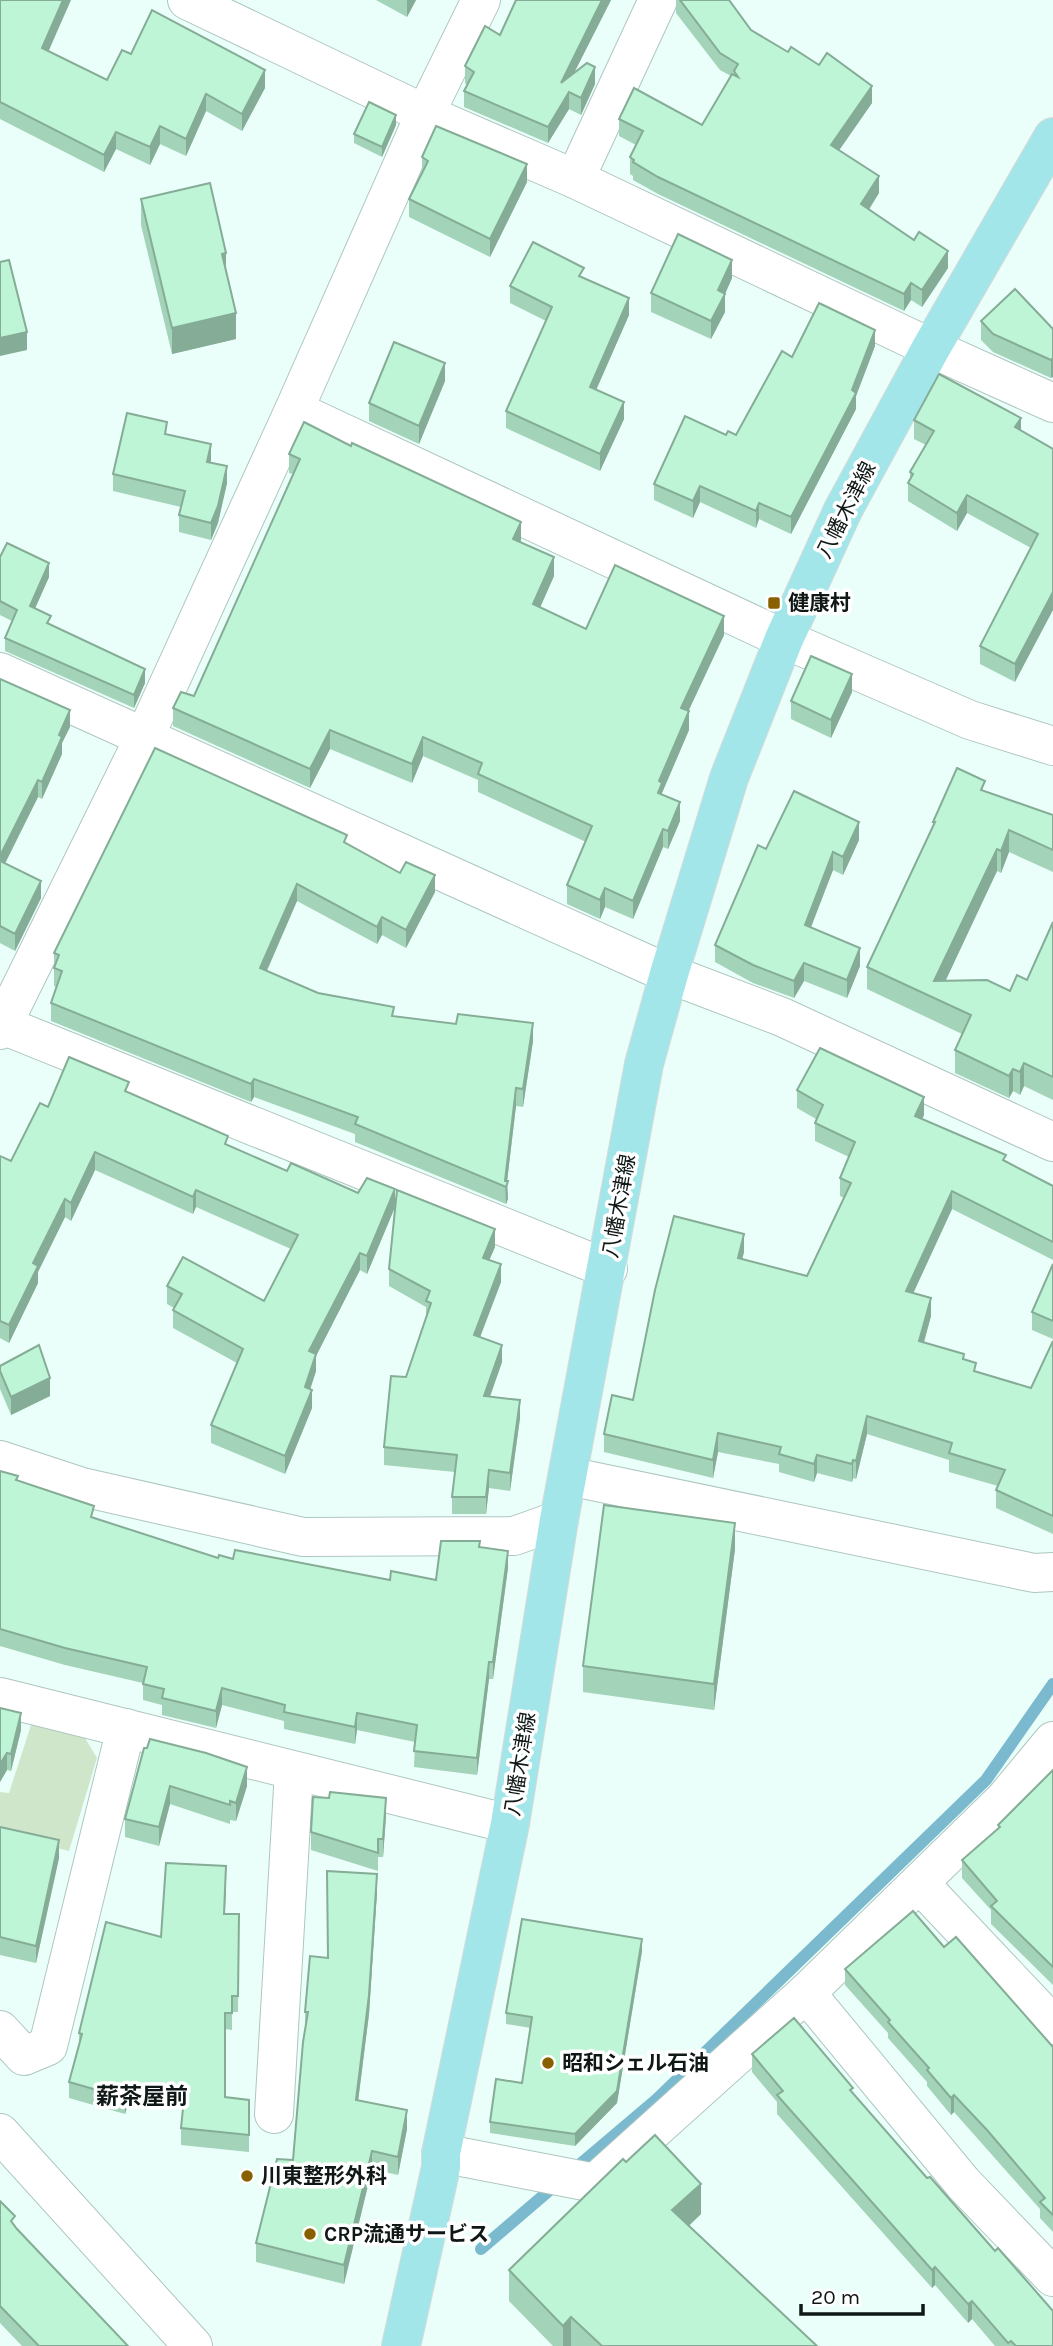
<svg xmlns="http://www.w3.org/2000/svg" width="1053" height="2346" viewBox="0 0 1053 2346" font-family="Karla,'Noto Sans JP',sans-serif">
<rect width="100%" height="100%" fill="#ebfffa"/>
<path fill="#cfe6ca" d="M 33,1719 L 82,1733 L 97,1758 L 69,1851 L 0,1834 L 0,1792 L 9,1793 Z"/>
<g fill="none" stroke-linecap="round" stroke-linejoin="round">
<g stroke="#7bbace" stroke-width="12">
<path d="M 572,2171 L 657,2099 L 986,1780 L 1053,1684"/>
<path d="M 481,2249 L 558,2183"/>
</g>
<defs>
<g id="minor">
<path d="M 187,0 L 425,114 L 575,179 L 931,348 L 1053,403"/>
<path d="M 575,179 L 658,0"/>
<path d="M 294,410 L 784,639 L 970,720 L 1053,746"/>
<path d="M 0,672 L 669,974 L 782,1017 L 1053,1142"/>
<path d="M 0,1024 L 608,1269"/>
<path d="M 0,1030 L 145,736 L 294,410 L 425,114 L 481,0"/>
<path d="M 0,1460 L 82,1487 L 303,1537 L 514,1536 L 559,1520"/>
<path d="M 568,1476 L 1034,1573 L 1053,1572"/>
<path d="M 0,1697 L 510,1824"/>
<path d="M 919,1883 L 1053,2025"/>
<path d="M 806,1993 L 963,2183 L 1053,2277"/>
<path d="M 0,2030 L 24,2056 L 48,2046 L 126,1728"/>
<path d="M 274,2114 L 294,1771"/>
<path d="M 0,2133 L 193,2346"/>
<path d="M 441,2153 L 595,2183 L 806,1993 L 1005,1799 L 1053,1741"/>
</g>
<path id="major" d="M 401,2346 L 441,2167 L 441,2153 L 510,1824 L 559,1520 L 644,1064 L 669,974 L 729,778 L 784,639 L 843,510 L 931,348 L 1053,137"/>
</defs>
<use href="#minor" stroke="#aec6c0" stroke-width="40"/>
<use href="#major" stroke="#d9dada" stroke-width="40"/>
<use href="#minor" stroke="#fff" stroke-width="38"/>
<use href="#major" stroke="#a3e6ea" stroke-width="38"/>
</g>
<g fill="#a3d3b8">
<path d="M 0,0 L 49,51 L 107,80 L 131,54 L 265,88 L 242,131 L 206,111 L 186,156 L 160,144 L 150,165 L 116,149 L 104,172 L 0,119 Z"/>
<path d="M 376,0 L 416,0 L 407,17 Z"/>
<path d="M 516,0 L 611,0 L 574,72 L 595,84 L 581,115 L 569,109 L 548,143 L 464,107 L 464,91 L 467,85 L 465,83 L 465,66 L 500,35 Z"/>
<path d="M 676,0 L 729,0 L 751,30 L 872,103 L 839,150 L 879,193 L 869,210 L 948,268 L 922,307 L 911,300 L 904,311 L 658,194 L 633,180 L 633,176 L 630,174 L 630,157 L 636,145 L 619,136 L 619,119 L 702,125 L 731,76 L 720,70 L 676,13 Z"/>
<path d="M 396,125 L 382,157 L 354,143 L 354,134 Z"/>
<path d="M 422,157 L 527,182 L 490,257 L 409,217 L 409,199 L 422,174 Z"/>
<path d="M 141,199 L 226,273 L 236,339 L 172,354 L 141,225 Z"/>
<path d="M 584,278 L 629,315 L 596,390 L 624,419 L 600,471 L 506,428 L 506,411 L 546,321 L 510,303 L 510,286 Z"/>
<path d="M 732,278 L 725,294 L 725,312 L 711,339 L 651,312 L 651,293 Z"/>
<path d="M 981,321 L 1053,329 L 1051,378 L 993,352 L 981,340 Z"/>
<path d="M 875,346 L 856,396 L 856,409 L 791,534 L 759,519 L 756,528 L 700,502 L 693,518 L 654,500 L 654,484 L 726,435 L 736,435 L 792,357 Z"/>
<path d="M 445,381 L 419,444 L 369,421 L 369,403 Z"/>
<path d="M 914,420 L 1021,431 L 1053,449 L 1015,682 L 980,664 L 980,646 L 1031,548 L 967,513 L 957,531 L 908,501 L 908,483 L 910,480 L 910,472 L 926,445 L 914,439 Z"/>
<path d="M 167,435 L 210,463 L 227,483 L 218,523 L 211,540 L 179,532 L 179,515 L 181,507 L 113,491 L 113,474 Z"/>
<path d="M 289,454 L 521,540 L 520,542 L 554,576 L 540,608 L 586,629 L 724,635 L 688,711 L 689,730 L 662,793 L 662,795 L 680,821 L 668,849 L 663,847 L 633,919 L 605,907 L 600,919 L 567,904 L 567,885 L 586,842 L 478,792 L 478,780 L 423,756 L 412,783 L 330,749 L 310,788 L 173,726 L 173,708 L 194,696 L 293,474 L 289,473 Z"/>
<path d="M 0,557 L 49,577 L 35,608 L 51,625 L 145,683 L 134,708 L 5,651 L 5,638 L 12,621 L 0,615 Z"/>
<path d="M 0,679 L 70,727 L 62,743 L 62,754 L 42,799 L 38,797 L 5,864 L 41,898 L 15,951 L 0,943 Z"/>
<path d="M 852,692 L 831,738 L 791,719 L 791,701 Z"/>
<path d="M 985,791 L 1053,815 L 1053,872 L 1009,852 L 1001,873 L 997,871 L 945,981 L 1010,991 L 1027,980 L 1053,922 L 1053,1100 L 1024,1086 L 1020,1095 L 1013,1091 L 1009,1098 L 955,1073 L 955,1050 L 962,1034 L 867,989 L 867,967 L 933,827 L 933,822 Z"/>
<path d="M 859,840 L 843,875 L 833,870 L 810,927 L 860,966 L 847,998 L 804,981 L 794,998 L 753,983 L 715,962 L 715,945 L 766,849 Z"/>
<path d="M 347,844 L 435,892 L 406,948 L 382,935 L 377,944 L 297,901 L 267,971 L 318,993 L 394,1016 L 533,1041 L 523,1107 L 516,1106 L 507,1181 L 508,1199 L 506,1204 L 355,1142 L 355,1134 L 254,1097 L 251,1102 L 51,1021 L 51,1003 L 56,987 L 54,986 L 54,953 Z"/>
<path d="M 797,1090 L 924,1115 L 922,1119 L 1053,1186 L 1053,1260 L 952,1209 L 913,1293 L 931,1316 L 924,1343 L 964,1360 L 976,1371 L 1031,1388 L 1053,1341 L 1053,1534 L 996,1508 L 996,1490 L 998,1486 L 949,1472 L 949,1460 L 867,1434 L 856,1479 L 853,1478 L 852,1482 L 817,1473 L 814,1482 L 779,1472 L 779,1464 L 718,1452 L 713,1478 L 604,1452 L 604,1434 L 633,1400 L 744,1252 L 742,1259 L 807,1276 L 844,1198 L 840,1196 L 840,1178 L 849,1157 L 815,1141 L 815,1123 L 816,1119 L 797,1108 Z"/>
<path d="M 129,1092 L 228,1146 L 287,1171 L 358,1193 L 395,1207 L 367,1274 L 360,1270 L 316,1356 L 316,1371 L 310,1390 L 312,1408 L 285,1474 L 211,1443 L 211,1425 L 237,1363 L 173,1328 L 173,1310 L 174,1308 L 167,1304 L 167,1286 L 264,1301 L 291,1249 L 196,1207 L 193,1214 L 95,1170 L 71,1221 L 65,1217 L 38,1272 L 38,1283 L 9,1343 L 0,1338 L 0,1156 L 11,1161 L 48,1107 Z"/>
<path d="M 495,1247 L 489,1260 L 501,1282 L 480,1337 L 502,1362 L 490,1397 L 520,1418 L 510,1491 L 489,1488 L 486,1514 L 452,1514 L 452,1497 L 455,1472 L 384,1465 L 384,1447 L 426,1318 L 426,1307 L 389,1286 L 389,1269 Z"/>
<path d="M 1053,1264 L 1053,1339 L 1032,1330 L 1032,1312 Z"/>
<path d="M 0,1366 L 50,1396 L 11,1415 L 0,1389 Z"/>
<path d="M 0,1471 L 94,1518 L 218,1558 L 233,1559 L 390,1580 L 436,1580 L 480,1547 L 508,1568 L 493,1679 L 489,1679 L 477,1775 L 414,1767 L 415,1742 L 357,1730 L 355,1744 L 284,1729 L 284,1721 L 222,1705 L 216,1728 L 162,1715 L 162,1705 L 143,1700 L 143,1683 L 65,1665 L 0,1646 Z"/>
<path d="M 735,1549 L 714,1710 L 583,1692 L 583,1666 Z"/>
<path d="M 0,1708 L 21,1730 L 11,1771 L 7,1770 L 0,1782 Z"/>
<path d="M 144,1748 L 247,1786 L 236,1821 L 230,1820 L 230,1824 L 170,1804 L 159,1846 L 125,1837 L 125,1819 Z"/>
<path d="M 1053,1770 L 1053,1985 L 991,1924 L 991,1910 L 962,1878 L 962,1860 L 998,1829 L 998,1825 Z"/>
<path d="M 329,1798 L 386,1816 L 383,1857 L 378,1857 L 378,1871 L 311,1850 L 311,1832 Z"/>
<path d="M 0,1827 L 59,1858 L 36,1963 L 0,1955 Z"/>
<path d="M 226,1883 L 225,1914 L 239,1931 L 238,2012 L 232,2012 L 232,2030 L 225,2029 L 225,2097 L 249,2100 L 249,2152 L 181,2145 L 181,2128 L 183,2105 L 128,2104 L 125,2114 L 69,2098 L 69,2082 L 79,2044 L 79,2033 L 161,1937 Z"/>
<path d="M 377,1892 L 369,2014 L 358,2100 L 407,2129 L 398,2175 L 372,2169 L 344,2284 L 256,2262 L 256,2243 L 293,2160 L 305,2027 L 305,2012 L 328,1957 Z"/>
<path d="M 944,1947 L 1053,2047 L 1053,2232 L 1040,2218 L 1040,2209 L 954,2112 L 951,2115 L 927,2086 L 927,2082 L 888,2038 L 888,2033 L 845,1985 L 845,1969 Z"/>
<path d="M 642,1951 L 617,2103 L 575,2146 L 490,2133 L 490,2122 L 522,2083 L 531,2028 L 506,2024 L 506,2013 Z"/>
<path d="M 752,2054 L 853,2094 L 1053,2346 L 995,2346 L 972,2319 L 968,2323 L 935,2285 L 932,2288 L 777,2114 L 777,2102 L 752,2072 Z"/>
<path d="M 626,2162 L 701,2214 L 689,2226 L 817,2346 L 553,2346 L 509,2301 L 509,2270 Z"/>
<path d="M 0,2201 L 15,2226 L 128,2346 L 22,2346 L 0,2323 Z"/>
</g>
<g fill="#85ac96">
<path d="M 63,0 L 71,0 L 42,66 L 42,48 Z"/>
<path d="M 407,0 L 416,0 L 407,17 Z"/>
<path d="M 602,0 L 611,0 L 561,99 L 561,83 Z"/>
<path d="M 595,67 L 595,84 L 581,115 L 581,98 Z"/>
<path d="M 265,70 L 265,88 L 242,131 L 242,114 Z"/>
<path d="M 872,86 L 872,103 L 831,162 L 831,145 Z"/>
<path d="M 569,92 L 569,109 L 548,143 L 548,127 Z"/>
<path d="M 206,94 L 206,111 L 186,156 L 186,139 Z"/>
<path d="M 396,115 L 396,125 L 382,157 L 382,147 Z"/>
<path d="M 160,126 L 160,144 L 150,165 L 150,147 Z"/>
<path d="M 116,132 L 116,149 L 104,172 L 104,155 Z"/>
<path d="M 527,164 L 527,182 L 490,257 L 490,239 Z"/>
<path d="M 879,176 L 879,193 L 861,221 L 861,204 Z"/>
<path d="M 948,251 L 948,268 L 922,307 L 922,290 Z"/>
<path d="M 226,253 L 226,279 L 222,254 Z"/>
<path d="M 732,260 L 732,278 L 725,294 L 725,312 L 711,339 L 711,321 L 718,290 Z"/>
<path d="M 911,283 L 911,300 L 904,311 L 904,294 Z"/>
<path d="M 629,298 L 629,315 L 590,404 L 590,387 Z"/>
<path d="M 236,313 L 236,339 L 172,354 L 172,328 Z"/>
<path d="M 875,330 L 875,346 L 856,396 L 856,409 L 791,534 L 791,517 L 852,390 Z"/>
<path d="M 27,332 L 27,350 L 0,356 L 0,338 Z"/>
<path d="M 1053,358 L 1053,377 L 1051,378 L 1051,360 Z"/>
<path d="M 445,363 L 445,381 L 419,444 L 419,426 Z"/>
<path d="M 624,402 L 624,419 L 600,471 L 600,454 Z"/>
<path d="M 1021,418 L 1021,436 L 1015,427 Z"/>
<path d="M 211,444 L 211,461 L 207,479 L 207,462 Z"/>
<path d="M 227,466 L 227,483 L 218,523 L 211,540 L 211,523 Z"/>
<path d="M 700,486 L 700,502 L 693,518 L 693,501 Z"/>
<path d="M 967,495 L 967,513 L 957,531 L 957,513 Z"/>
<path d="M 759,503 L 759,519 L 756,528 L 756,511 Z"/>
<path d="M 521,522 L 521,540 L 513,558 L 513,539 Z"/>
<path d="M 554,557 L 554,576 L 533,623 L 533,604 Z"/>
<path d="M 49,563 L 49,577 L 30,620 L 30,606 Z"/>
<path d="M 1053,592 L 1053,610 L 1015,682 L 1015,664 Z"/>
<path d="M 724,616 L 724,635 L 681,727 L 681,708 Z"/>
<path d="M 145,669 L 145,683 L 134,708 L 134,695 Z"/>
<path d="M 852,674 L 852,692 L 831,738 L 831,720 Z"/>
<path d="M 70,710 L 70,727 L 62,743 L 62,754 L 42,799 L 42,782 L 59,735 Z"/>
<path d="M 689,711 L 689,730 L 662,793 L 662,801 L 658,793 L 659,781 Z"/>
<path d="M 330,730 L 330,749 L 310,788 L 310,769 Z"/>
<path d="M 423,737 L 423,756 L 412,783 L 412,764 Z"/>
<path d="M 38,780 L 38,797 L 0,873 L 0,856 Z"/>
<path d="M 680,802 L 680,821 L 668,849 L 668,831 Z"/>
<path d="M 859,822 L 859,840 L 843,875 L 843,857 Z"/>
<path d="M 663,829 L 663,847 L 633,919 L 633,901 Z"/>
<path d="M 1009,830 L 1009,852 L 1001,873 L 1001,851 Z"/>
<path d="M 997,849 L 997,871 L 937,999 L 934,981 Z"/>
<path d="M 833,852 L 833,870 L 805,943 L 805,925 Z"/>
<path d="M 435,875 L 435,892 L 406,948 L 406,930 Z"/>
<path d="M 41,881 L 41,898 L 15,951 L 15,934 Z"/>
<path d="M 297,884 L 297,901 L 260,986 L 260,968 Z"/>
<path d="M 605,888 L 605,907 L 600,919 L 600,900 Z"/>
<path d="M 382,917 L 382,935 L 377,944 L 377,927 Z"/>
<path d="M 860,948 L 860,966 L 847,998 L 847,980 Z"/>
<path d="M 804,963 L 804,981 L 794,998 L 794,981 Z"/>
<path d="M 533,1023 L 533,1041 L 523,1107 L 523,1089 Z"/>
<path d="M 1024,1063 L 1024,1086 L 1020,1095 L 1020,1072 Z"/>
<path d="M 1013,1069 L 1013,1091 L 1009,1098 L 1009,1076 Z"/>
<path d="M 254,1079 L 254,1097 L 251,1102 L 251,1084 Z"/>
<path d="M 516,1088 L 516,1106 L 507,1182 L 508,1199 L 506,1204 L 505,1181 Z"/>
<path d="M 924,1097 L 924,1115 L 915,1134 L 915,1116 Z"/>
<path d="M 95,1152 L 95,1170 L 71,1221 L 71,1203 Z"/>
<path d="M 395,1189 L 395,1207 L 367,1274 L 367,1256 Z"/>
<path d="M 196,1190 L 196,1207 L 193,1214 L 193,1197 Z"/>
<path d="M 952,1191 L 952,1209 L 906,1309 L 906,1291 Z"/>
<path d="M 65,1199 L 65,1217 L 38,1272 L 38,1283 L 9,1343 L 9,1325 L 33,1263 Z"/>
<path d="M 495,1229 L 495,1247 L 483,1275 L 483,1258 Z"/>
<path d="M 744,1234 L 744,1252 L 738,1276 L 738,1258 Z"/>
<path d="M 360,1253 L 360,1270 L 316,1356 L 316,1371 L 305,1405 L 305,1387 L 309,1351 Z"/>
<path d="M 501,1264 L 501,1282 L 474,1353 L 474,1335 Z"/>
<path d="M 931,1298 L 931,1316 L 919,1359 L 919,1341 Z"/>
<path d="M 502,1345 L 502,1362 L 484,1413 L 484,1396 Z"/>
<path d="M 50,1378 L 50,1396 L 11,1415 L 11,1397 Z"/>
<path d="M 312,1390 L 312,1408 L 285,1474 L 285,1456 Z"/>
<path d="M 520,1400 L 520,1418 L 510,1491 L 510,1473 Z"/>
<path d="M 867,1416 L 867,1434 L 856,1479 L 856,1461 Z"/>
<path d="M 718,1433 L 718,1452 L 713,1478 L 713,1460 Z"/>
<path d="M 817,1455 L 817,1473 L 814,1482 L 814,1464 Z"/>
<path d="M 853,1460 L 853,1478 L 852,1482 L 852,1464 Z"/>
<path d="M 489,1470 L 489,1488 L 486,1514 L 486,1497 Z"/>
<path d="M 735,1523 L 735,1549 L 714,1710 L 714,1684 Z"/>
<path d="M 508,1551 L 508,1568 L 493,1679 L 493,1662 Z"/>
<path d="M 489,1662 L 489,1679 L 477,1775 L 477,1758 Z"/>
<path d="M 222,1688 L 222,1705 L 216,1728 L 216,1711 Z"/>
<path d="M 21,1713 L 21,1730 L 11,1771 L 11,1754 Z"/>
<path d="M 357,1713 L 357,1730 L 355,1744 L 355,1727 Z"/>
<path d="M 7,1753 L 7,1770 L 0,1782 L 0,1764 Z"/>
<path d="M 247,1767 L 247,1786 L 236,1821 L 236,1803 Z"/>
<path d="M 170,1786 L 170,1804 L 159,1846 L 159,1827 Z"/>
<path d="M 386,1798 L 386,1816 L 383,1857 L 383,1839 Z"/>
<path d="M 59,1840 L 59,1858 L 36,1963 L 36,1946 Z"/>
<path d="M 226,1866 L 226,1883 L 224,1931 L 224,1914 Z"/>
<path d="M 377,1874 L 377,1892 L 369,2014 L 356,2118 L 356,2100 Z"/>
<path d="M 642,1939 L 642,1951 L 617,2103 L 575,2146 L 575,2134 Z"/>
<path d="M 128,2088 L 128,2104 L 125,2114 L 125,2098 Z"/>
<path d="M 954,2095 L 954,2112 L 951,2115 L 951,2098 Z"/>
<path d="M 407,2110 L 407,2129 L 398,2175 L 398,2157 Z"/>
<path d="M 372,2151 L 372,2169 L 344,2284 L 344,2265 Z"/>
<path d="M 701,2184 L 701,2214 L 672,2241 L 672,2210 Z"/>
<path d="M 935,2267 L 935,2285 L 932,2288 L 932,2270 Z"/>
<path d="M 972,2301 L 972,2319 L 968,2323 L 968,2304 Z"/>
<path d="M 571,2317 L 571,2346 L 563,2346 L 563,2326 Z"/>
</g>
<g fill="#bef5d6" stroke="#85ac96" stroke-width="2">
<path d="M 0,0 L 63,0 L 42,48 L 107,80 L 122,50 L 131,54 L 152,10 L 265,70 L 242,114 L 206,94 L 186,139 L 160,126 L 150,147 L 116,132 L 104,155 L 0,102 Z"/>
<path d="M 516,0 L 602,0 L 561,83 L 587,63 L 595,67 L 581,98 L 569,92 L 548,127 L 464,91 L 474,72 L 465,66 L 485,26 L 500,35 Z"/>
<path d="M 680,0 L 729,0 L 751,30 L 788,52 L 791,47 L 819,65 L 827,53 L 872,86 L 831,145 L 879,176 L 861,204 L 914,240 L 919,232 L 948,251 L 922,290 L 911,283 L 904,294 L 658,177 L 633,162 L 634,160 L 630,157 L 643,131 L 619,119 L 634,88 L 702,125 L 732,74 L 738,77 L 734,71 L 738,64 L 720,53 Z"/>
<path d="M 369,102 L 396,115 L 382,147 L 354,134 Z"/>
<path d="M 436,126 L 527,164 L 490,239 L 409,199 L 428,161 L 422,157 Z"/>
<path d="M 210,183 L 226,253 L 222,254 L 236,313 L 172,328 L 141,199 Z"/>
<path d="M 678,234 L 732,260 L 718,290 L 725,294 L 711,321 L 651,293 Z"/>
<path d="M 533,242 L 584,268 L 579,276 L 629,298 L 590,387 L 624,402 L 600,454 L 506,411 L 552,307 L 510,286 Z"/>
<path d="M 9,260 L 27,332 L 0,338 L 0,262 Z"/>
<path d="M 1015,289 L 1053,329 L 1053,358 L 1051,360 L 993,334 L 981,321 Z"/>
<path d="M 819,303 L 875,330 L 852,390 L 856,393 L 791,517 L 759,503 L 756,511 L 700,486 L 693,501 L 654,484 L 685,416 L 726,435 L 728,431 L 736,435 L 782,351 L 792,357 Z"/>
<path d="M 394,342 L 445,363 L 419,426 L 369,403 Z"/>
<path d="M 939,374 L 1021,418 L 1015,427 L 1053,449 L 1053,592 L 1015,664 L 980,646 L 1038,534 L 967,495 L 957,513 L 908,483 L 913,474 L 910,472 L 934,431 L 914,420 Z"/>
<path d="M 127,413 L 167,422 L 165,434 L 211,444 L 207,462 L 227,466 L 218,506 L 211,523 L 179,515 L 185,491 L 113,474 Z"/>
<path d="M 304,422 L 351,446 L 352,443 L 521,522 L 513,539 L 554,557 L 533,604 L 586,629 L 615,565 L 724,616 L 681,708 L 689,711 L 659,781 L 662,783 L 658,793 L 680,802 L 668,831 L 663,829 L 633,901 L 605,888 L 600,900 L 567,885 L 592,826 L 478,774 L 482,763 L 423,737 L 412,764 L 330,730 L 310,769 L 173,708 L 181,692 L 194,696 L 300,459 L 289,454 Z"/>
<path d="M 7,543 L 49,563 L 30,606 L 51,616 L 47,623 L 145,669 L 134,695 L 5,638 L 17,610 L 0,601 L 0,557 Z"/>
<path d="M 811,656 L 852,674 L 831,720 L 791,701 Z"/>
<path d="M 0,679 L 70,710 L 59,735 L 62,737 L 42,782 L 38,780 L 0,856 Z"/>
<path d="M 155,748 L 347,835 L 344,842 L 400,873 L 406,862 L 435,875 L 406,930 L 382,917 L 377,927 L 297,884 L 260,968 L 318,993 L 394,1007 L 392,1016 L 456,1024 L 458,1014 L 533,1023 L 523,1089 L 516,1088 L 505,1181 L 508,1181 L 506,1187 L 355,1124 L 358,1117 L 254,1079 L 251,1084 L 51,1003 L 62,971 L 54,968 L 59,955 L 54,953 Z"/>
<path d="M 957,768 L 985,781 L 981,790 L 1053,815 L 1053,850 L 1009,830 L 1001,851 L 997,849 L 934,981 L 987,980 L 1010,991 L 1017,975 L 1027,980 L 1053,922 L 1053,1077 L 1024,1063 L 1020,1072 L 1013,1069 L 1009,1076 L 955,1050 L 971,1015 L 867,967 L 935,822 L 933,822 Z"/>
<path d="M 794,791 L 859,822 L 843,857 L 833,852 L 805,925 L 860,948 L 847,980 L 804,963 L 794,981 L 753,965 L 715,945 L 758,845 L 766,849 Z"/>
<path d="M 0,861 L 41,881 L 15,934 L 0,926 Z"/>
<path d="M 820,1048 L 924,1097 L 915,1116 L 1006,1155 L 1003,1160 L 1053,1186 L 1053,1242 L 952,1191 L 906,1291 L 931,1298 L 919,1341 L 964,1354 L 963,1359 L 976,1363 L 974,1371 L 1031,1388 L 1053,1341 L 1053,1516 L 996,1490 L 1005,1470 L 949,1453 L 952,1443 L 867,1416 L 856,1461 L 853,1460 L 852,1464 L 817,1455 L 814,1464 L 779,1454 L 781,1447 L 718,1433 L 713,1460 L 604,1434 L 612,1395 L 633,1400 L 655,1290 L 674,1216 L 744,1234 L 738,1258 L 807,1276 L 851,1183 L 840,1178 L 855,1142 L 815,1123 L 823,1105 L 797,1090 Z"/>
<path d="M 69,1057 L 129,1082 L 125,1091 L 228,1136 L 225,1144 L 287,1171 L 291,1163 L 358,1193 L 367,1178 L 395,1189 L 367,1256 L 360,1253 L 309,1351 L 316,1354 L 305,1387 L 312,1390 L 285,1456 L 211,1425 L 243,1349 L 173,1310 L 182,1294 L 167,1286 L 183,1257 L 264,1301 L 298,1235 L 196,1190 L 193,1197 L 95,1152 L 71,1203 L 65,1199 L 33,1263 L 38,1266 L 9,1325 L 0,1321 L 0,1156 L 11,1161 L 40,1103 L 48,1107 Z"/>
<path d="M 397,1190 L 495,1229 L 483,1258 L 501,1264 L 474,1335 L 502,1345 L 484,1396 L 520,1400 L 510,1473 L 489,1470 L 486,1497 L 452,1497 L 457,1455 L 384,1447 L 391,1376 L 406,1377 L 431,1303 L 426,1301 L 430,1291 L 389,1269 Z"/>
<path d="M 1053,1264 L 1053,1321 L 1032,1312 Z"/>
<path d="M 39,1345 L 50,1378 L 11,1397 L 0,1371 L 0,1366 Z"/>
<path d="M 0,1471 L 18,1476 L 16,1480 L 94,1506 L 91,1517 L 218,1558 L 219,1555 L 233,1559 L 235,1550 L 390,1580 L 391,1571 L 436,1580 L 441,1541 L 480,1541 L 479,1547 L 508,1551 L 493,1662 L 489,1662 L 477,1758 L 414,1751 L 417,1725 L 357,1713 L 355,1727 L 284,1712 L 285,1705 L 222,1688 L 216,1711 L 162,1698 L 164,1689 L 143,1684 L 147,1667 L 65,1648 L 0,1629 Z"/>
<path d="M 604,1505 L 735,1523 L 714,1684 L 583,1666 Z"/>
<path d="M 0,1708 L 21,1713 L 11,1754 L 7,1753 L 0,1764 Z"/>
<path d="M 150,1739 L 206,1753 L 247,1767 L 236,1803 L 230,1801 L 230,1805 L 170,1786 L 159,1827 L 125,1819 L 144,1748 L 147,1748 Z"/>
<path d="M 1053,1770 L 1053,1967 L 991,1906 L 997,1901 L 962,1860 L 1000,1827 L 998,1825 Z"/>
<path d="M 330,1792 L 386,1798 L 383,1839 L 378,1839 L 378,1853 L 311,1832 L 313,1797 L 329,1798 Z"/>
<path d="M 0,1827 L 59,1840 L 36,1946 L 0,1937 Z"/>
<path d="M 166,1863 L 226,1866 L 224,1914 L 239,1914 L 238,1996 L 232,1996 L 232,2013 L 225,2013 L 225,2097 L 249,2100 L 249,2135 L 181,2128 L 185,2089 L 128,2088 L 125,2098 L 69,2082 L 82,2034 L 79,2033 L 106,1922 L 161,1937 Z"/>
<path d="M 327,1871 L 377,1874 L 369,1995 L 356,2100 L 407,2110 L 398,2157 L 372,2151 L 344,2265 L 256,2243 L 277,2159 L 293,2160 L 303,2042 L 308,2012 L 305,2012 L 310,1956 L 328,1958 Z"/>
<path d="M 913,1911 L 944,1947 L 956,1937 L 1053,2047 L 1053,2215 L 1040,2202 L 1045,2198 L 987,2130 L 954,2095 L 951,2098 L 927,2070 L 929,2068 L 888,2022 L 890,2020 L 845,1969 Z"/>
<path d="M 522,1919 L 642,1939 L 617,2091 L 575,2134 L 490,2122 L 496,2079 L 522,2083 L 532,2017 L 506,2013 Z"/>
<path d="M 794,2018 L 853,2088 L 850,2090 L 927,2178 L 930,2177 L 995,2251 L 998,2248 L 1053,2311 L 1053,2346 L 1016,2346 L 1011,2341 L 1008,2343 L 972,2301 L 968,2304 L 935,2267 L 932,2270 L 777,2095 L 783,2091 L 752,2054 Z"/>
<path d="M 655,2135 L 701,2184 L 672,2210 L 817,2346 L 602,2346 L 571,2317 L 563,2326 L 509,2270 L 623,2159 L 626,2162 Z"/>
<path d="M 0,2201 L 15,2216 L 11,2221 L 17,2229 L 128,2346 L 39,2346 L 0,2306 Z"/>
</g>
<g fill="#896000" stroke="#fff" stroke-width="2.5">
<rect x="767" y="596" width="14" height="14" rx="3.5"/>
<circle cx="548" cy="2063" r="7"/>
<circle cx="247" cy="2176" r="7"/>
<circle cx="310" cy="2234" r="7"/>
</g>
<g text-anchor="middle" stroke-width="7" stroke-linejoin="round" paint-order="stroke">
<g font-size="21" fill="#0f1816" stroke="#fff">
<text transform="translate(846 510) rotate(-63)" y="7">八幡木津線</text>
<text transform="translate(619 1206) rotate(-80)" y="7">八幡木津線</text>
<text transform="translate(520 1764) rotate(-81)" y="7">八幡木津線</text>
</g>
<g font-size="21" font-weight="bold" fill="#0f1816" stroke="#fff" text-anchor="start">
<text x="788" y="610">健康村</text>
<text x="562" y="2070">昭和シェル石油</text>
<text x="261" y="2183">川東整形外科</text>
<text x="324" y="2241">CRP流通サービス</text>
</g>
<g font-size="23" font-weight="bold" fill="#0f1816" stroke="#fff">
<text x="142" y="2104">薪茶屋前</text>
</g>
</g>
<path d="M801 2304v10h122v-10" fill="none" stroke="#0f1816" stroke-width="3.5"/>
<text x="811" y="2304" font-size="21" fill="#0f1816" stroke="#ffffff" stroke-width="5" paint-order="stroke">20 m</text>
</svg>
